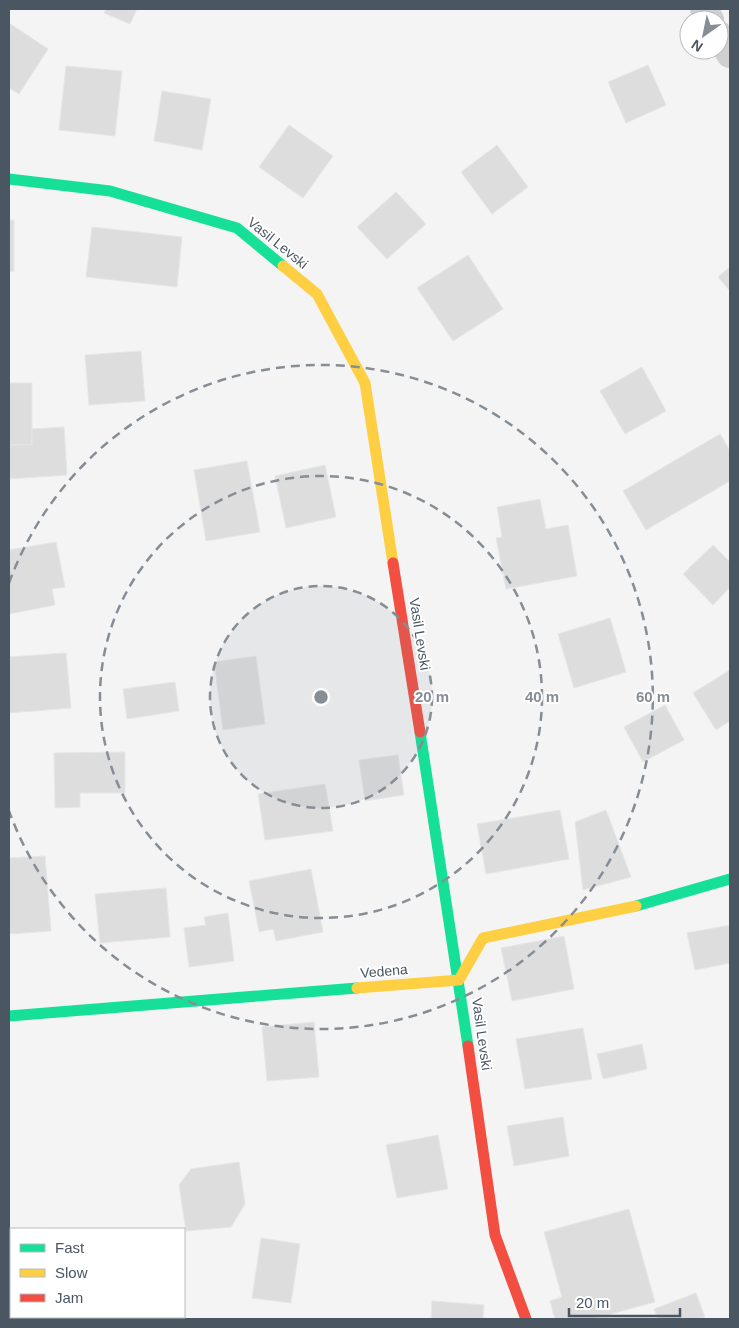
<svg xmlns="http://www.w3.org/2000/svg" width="739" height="1328" viewBox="0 0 739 1328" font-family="Helvetica,sans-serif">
<rect width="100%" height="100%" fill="#f4f4f4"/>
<g fill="#ddddde" stroke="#e5e6e7">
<path d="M 106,9 L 137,9 L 130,24 L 104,13 Z"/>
<path d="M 9,23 L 48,49 L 19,94 L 9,88 Z"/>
<path d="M 648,65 L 666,105 L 626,123 L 608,82 Z"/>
<path d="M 66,66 L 122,71 L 115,136 L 59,130 Z"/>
<path d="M 162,91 L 211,99 L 202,150 L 154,141 Z"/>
<path d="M 289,125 L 333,156 L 303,198 L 259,167 Z"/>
<path d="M 497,145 L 528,187 L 492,214 L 461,172 Z"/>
<path d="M 396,192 L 426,224 L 387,259 L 357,227 Z"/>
<path d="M 9,220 L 14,220 L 14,271 L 9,272 Z"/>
<path d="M 92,227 L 182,237 L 177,287 L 86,277 Z"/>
<path d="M 468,255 L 503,309 L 453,341 L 417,288 Z"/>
<path d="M 730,267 L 730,291 L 718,277 Z"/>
<path d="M 141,351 L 145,401 L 89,405 L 85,355 Z"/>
<path d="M 642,367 L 666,411 L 625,434 L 600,391 Z"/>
<rect x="9" y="383" width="23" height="62"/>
<path d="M 64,427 L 67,475 L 9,479 L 9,445 L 32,445 L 32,429 Z"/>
<path d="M 720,434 L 730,451 L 730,481 L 646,530 L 623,491 Z"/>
<path d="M 247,461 L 260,532 L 206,541 L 194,470 Z"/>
<path d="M 325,465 L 336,517 L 286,528 L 275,476 Z"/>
<path d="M 540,499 L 546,529 L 568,525 L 577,576 L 506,589 L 496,538 L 502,537 L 497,507 Z"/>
<path d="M 56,542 L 65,587 L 52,589 L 55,605 L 9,614 L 9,550 Z"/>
<path d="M 713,545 L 730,562 L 730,587 L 713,605 L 683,574 Z"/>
<path d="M 610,618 L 626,672 L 574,688 L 558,634 Z"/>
<path d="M 66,653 L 71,708 L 9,713 L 9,657 Z"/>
<path d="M 256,656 L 265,724 L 223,730 L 214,662 Z"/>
<path d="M 730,670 L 730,721 L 716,730 L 693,693 Z"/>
<path d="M 175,682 L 179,711 L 127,719 L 123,689 Z"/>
<path d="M 665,705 L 684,740 L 643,762 L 624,727 Z"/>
<path d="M 125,752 L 125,793 L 80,793 L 80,807 L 55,808 L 54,753 Z"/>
<path d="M 398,755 L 404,795 L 365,801 L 359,760 Z"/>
<path d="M 325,784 L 333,831 L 265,840 L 258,794 Z"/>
<path d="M 560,810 L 569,859 L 486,874 L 477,824 Z"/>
<path d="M 606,810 L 631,877 L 583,890 L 575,822 Z"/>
<path d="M 45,856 L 51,931 L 9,934 L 9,858 Z"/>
<path d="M 311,869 L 323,932 L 276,941 L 273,929 L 259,932 L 249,881 Z"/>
<path d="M 166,888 L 170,937 L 100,943 L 95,894 Z"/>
<path d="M 228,913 L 234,961 L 189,967 L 184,928 L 206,925 L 204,917 Z"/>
<path d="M 730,925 L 730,963 L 695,970 L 687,933 Z"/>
<path d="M 564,936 L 574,989 L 512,1001 L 501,948 Z"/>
<path d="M 314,1022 L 319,1077 L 267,1081 L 262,1027 Z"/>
<path d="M 583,1028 L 592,1079 L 525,1089 L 516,1039 Z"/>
<path d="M 642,1044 L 647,1069 L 603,1079 L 597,1054 Z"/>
<path d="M 563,1117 L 569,1156 L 514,1166 L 507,1126 Z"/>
<path d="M 438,1135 L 448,1189 L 397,1198 L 386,1145 Z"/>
<path d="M 239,1162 L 245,1204 L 231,1227 L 186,1231 L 179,1185 L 191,1169 Z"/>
<path d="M 629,1209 L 655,1302 L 592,1319 L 555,1319 L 550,1301 L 562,1297 L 544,1232 Z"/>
<path d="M 261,1238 L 300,1244 L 291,1303 L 252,1298 Z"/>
<path d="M 9,1270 L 11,1270 L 11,1317 L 68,1317 L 68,1319 L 9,1319 Z"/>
<path d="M 696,1293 L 705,1317 L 698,1319 L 658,1319 L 654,1309 Z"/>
<path d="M 432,1301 L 484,1305 L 483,1319 L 431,1319 Z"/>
</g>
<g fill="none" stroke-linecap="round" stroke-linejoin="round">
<g stroke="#ced0d2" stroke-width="28">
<path d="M 704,9 L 710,20"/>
<path d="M 719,35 L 730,54"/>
</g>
<g stroke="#16e098" stroke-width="11">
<path d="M 9,179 L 110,191 L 237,228 L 283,266"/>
<path d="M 420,732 L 468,1046"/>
<path d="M 636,906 L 730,879"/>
<path d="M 9,1016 L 357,988"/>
</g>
<g stroke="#ffcf43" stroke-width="11">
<path d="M 283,266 L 317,294 L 365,383 L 393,563"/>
<path d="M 357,988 L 459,980 L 483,938 L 636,906"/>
</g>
<g stroke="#f24e42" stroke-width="11">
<path d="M 393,563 L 420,732"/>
<path d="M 468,1046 L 495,1235 L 526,1319"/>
</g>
</g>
<circle cx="321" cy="697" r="111" fill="#868d94" fill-opacity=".12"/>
<g fill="none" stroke="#868d94" stroke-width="2.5" stroke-dasharray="9 6">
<circle cx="321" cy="697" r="111"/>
<circle cx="321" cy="697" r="221"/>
<path d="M9 583A332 332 0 1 1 9 811"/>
</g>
<g text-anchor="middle" stroke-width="4" stroke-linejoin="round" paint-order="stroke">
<g font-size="14" fill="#4a5661" stroke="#fff">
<text transform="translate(278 243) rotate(39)" y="5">Vasil Levski</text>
<text transform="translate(420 634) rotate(81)" y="5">Vasil Levski</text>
<text transform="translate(384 971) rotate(-5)" y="5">Vedena</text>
<text transform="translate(482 1034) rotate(82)" y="5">Vasil Levski</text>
</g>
</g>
<circle cx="321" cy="697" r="8" fill="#868d94" stroke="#fff" stroke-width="2.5"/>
<g font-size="15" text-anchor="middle" font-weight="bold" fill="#868d94" stroke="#fff" stroke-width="4" stroke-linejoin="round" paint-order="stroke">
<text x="432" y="702">20 m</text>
<text x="542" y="702">40 m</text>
<text x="653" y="702">60 m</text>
</g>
<rect width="739" height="1328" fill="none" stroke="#4a5661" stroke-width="20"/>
<rect x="10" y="1228" width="175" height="90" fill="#ffffff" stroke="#b7bbc0"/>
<rect x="20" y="1244" width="25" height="8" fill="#16e098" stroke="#b7bbc0"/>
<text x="55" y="1253" font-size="15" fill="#4a5661">Fast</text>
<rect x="20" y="1269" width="25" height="8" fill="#ffcf43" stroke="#b7bbc0"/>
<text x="55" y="1278" font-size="15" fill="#4a5661">Slow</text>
<rect x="20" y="1294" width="25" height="8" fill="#f24e42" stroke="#b7bbc0"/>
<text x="55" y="1303" font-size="15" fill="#4a5661">Jam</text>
<g transform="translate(704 35) rotate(213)"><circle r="24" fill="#ffffff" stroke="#b7bbc0"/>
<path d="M0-4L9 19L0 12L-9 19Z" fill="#868d94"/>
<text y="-8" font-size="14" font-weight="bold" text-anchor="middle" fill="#4a5661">N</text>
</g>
<path d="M569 1308v8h111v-8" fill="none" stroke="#4a5661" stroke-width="2.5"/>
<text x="576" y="1308" font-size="15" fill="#4a5661" stroke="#ffffff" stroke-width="4" paint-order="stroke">20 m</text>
</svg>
